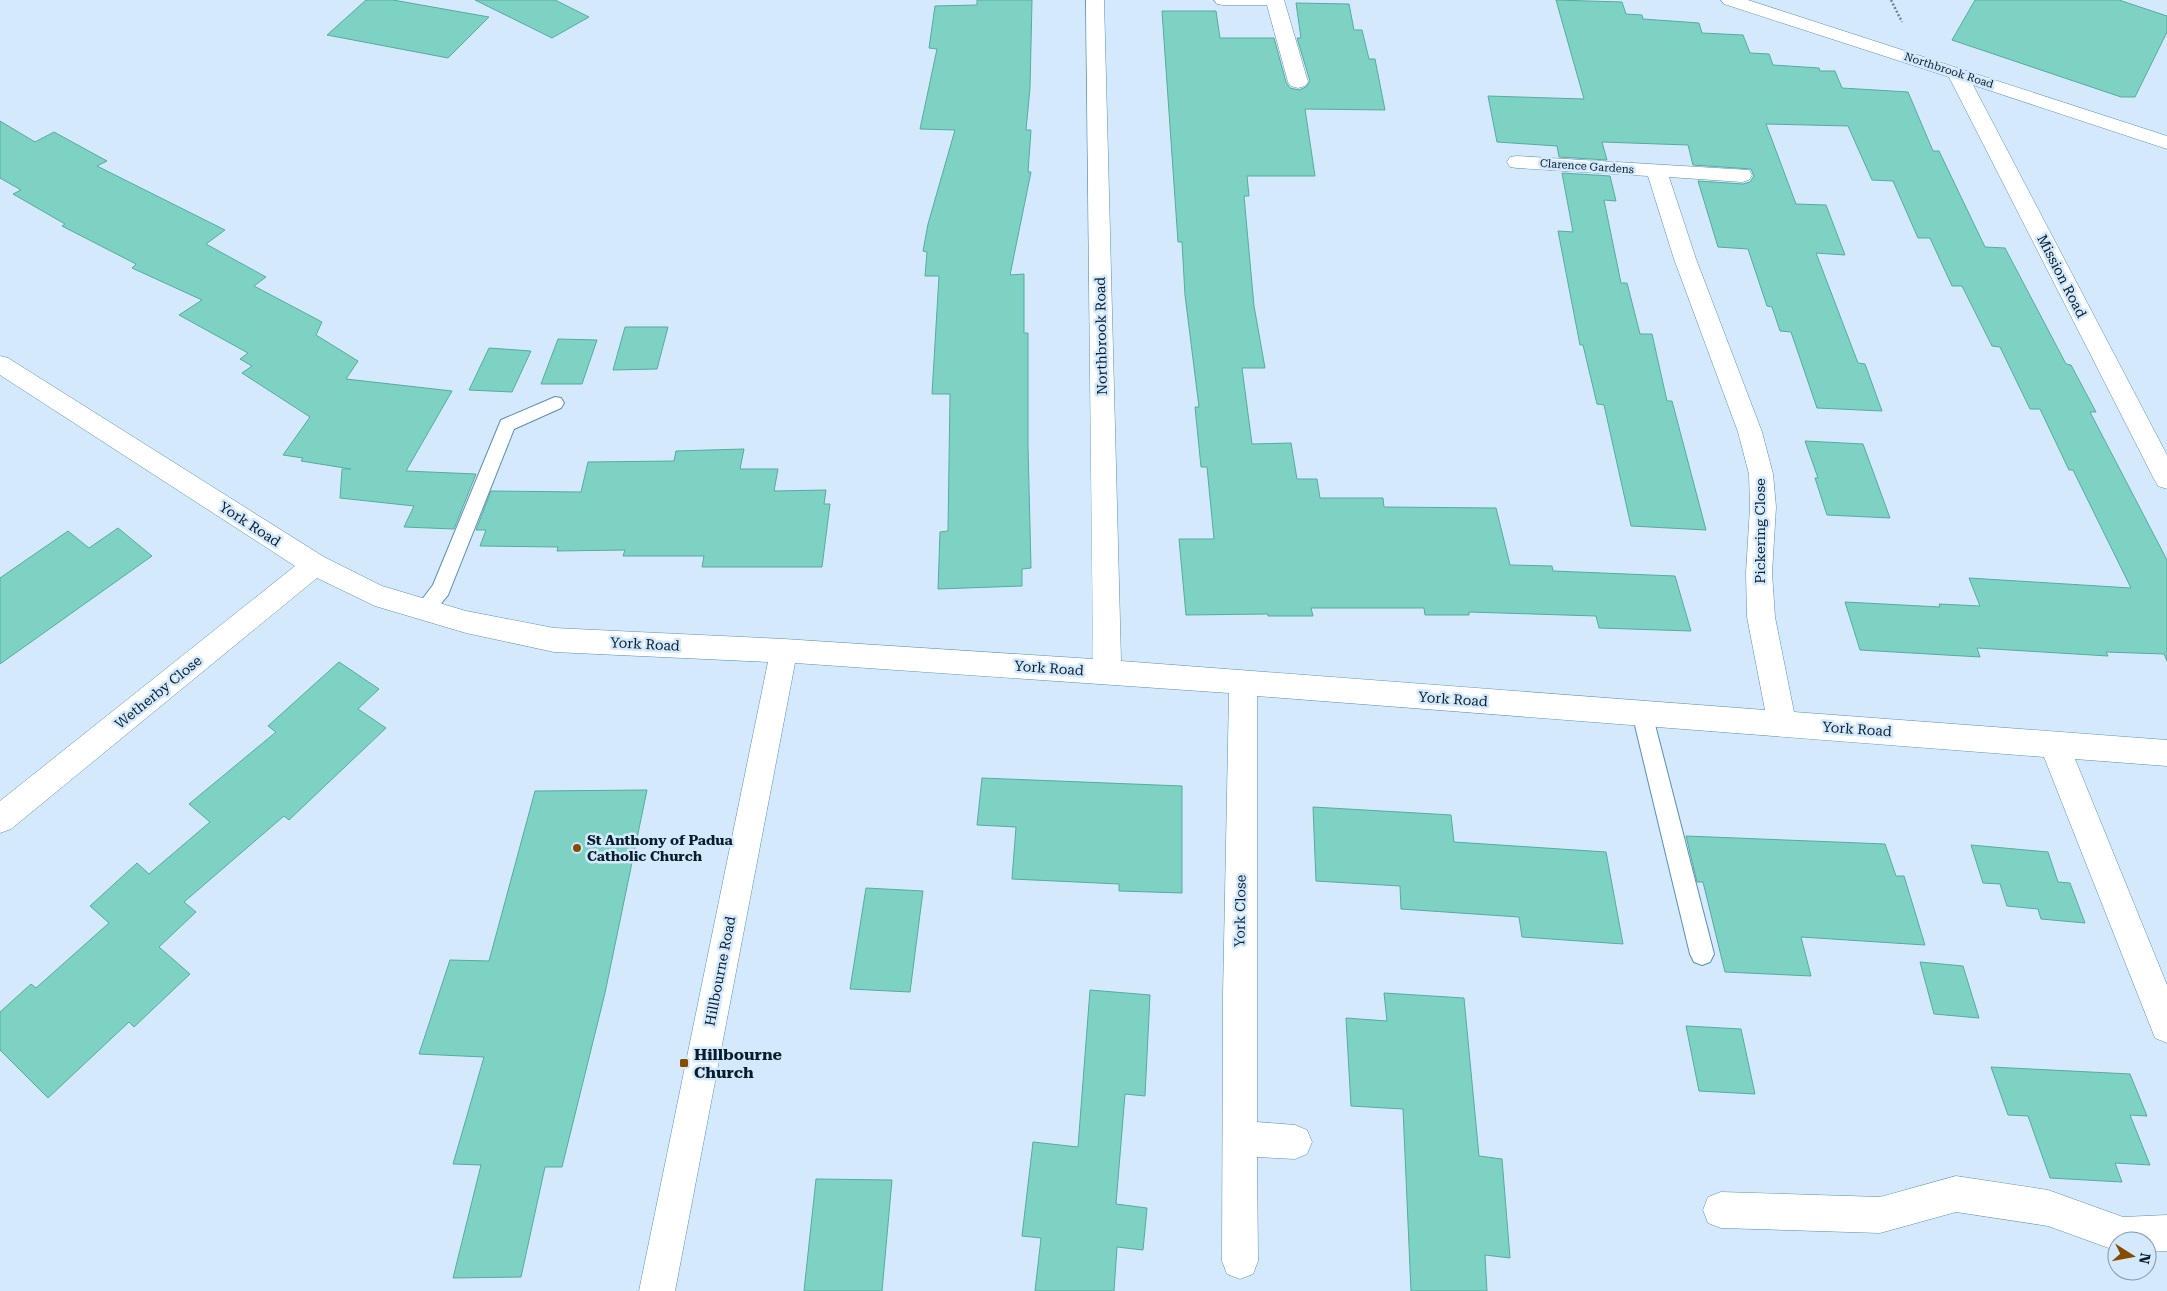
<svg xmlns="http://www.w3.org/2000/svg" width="2167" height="1291" viewBox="0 0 2167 1291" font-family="'Roboto Serif',serif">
<rect width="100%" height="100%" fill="#d4eafc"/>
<g fill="#7dd2c4" stroke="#56ab9e">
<path d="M 366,0 L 393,0 L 489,17 L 448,58 L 327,35 Z"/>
<path d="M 475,0 L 555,0 L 589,17 L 552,38 Z"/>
<path d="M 977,0 L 1032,0 L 1030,88 L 1026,130 L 1031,130 L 1028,172 L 1031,172 L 1010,275 L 1024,274 L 1024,333 L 1028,333 L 1028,446 L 1031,568 L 1022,569 L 1022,586 L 938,589 L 940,532 L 948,531 L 950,394 L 932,394 L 939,276 L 925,276 L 927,252 L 923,251 L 928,224 L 955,130 L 920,129 L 937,49 L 929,48 L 935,6 L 977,5 Z"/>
<path d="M 1556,0 L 1622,2 L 1626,14 L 1642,15 L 1643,19 L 1699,23 L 1702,33 L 1743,35 L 1750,53 L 1769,54 L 1773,65 L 1819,68 L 1820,71 L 1835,71 L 1842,88 L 1908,92 L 1933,151 L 1939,151 L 1985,247 L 2005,248 L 2066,364 L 2071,365 L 2096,412 L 2090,412 L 2167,560 L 2167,661 L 2164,654 L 2106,652 L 2108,656 L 1977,648 L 1980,657 L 1860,650 L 1845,602 L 1940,607 L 1939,604 L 1980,606 L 1969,578 L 2131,588 L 2073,470 L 2069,470 L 2040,409 L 2030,409 L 2000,347 L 1992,346 L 1962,286 L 1952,286 L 1930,238 L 1918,238 L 1893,181 L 1872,180 L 1848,126 L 1766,124 L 1796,204 L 1826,205 L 1845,255 L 1816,253 L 1858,363 L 1865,364 L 1882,411 L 1817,408 L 1791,332 L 1780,331 L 1772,307 L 1767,306 L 1748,249 L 1718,247 L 1698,181 L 1743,184 L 1750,182 L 1754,176 L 1751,169 L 1693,165 L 1688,145 L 1602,142 L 1607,160 L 1559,157 L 1557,146 L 1497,142 L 1488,96 L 1584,99 Z"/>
<path d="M 1975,0 L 2119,0 L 2167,16 L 2167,32 L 2135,97 L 2121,97 L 1952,40 Z"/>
<path d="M 1296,3 L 1349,4 L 1354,30 L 1362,30 L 1369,59 L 1375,59 L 1385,110 L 1305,109 L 1315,176 L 1247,176 L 1249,196 L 1244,196 L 1254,306 L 1265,368 L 1242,368 L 1252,444 L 1291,443 L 1297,479 L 1317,479 L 1320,498 L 1383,498 L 1384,507 L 1496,508 L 1510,565 L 1552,566 L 1553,571 L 1675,576 L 1691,631 L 1599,628 L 1596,616 L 1469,612 L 1469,615 L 1425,615 L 1424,608 L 1311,608 L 1313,616 L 1268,616 L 1268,614 L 1186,615 L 1179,539 L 1214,539 L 1207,467 L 1201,467 L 1195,407 L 1199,407 L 1185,295 L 1182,242 L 1178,242 L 1162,11 L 1216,11 L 1220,38 L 1274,38 L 1286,82 L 1290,88 L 1299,90 L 1306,87 L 1310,81 L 1297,38 L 1301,38 Z"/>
<path d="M 0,121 L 35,142 L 54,132 L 107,161 L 97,166 L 225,230 L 206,244 L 266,277 L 254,286 L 322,322 L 316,335 L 358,361 L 346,379 L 452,391 L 406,471 L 476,474 L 454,529 L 404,527 L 414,506 L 340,498 L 342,469 L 351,469 L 301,461 L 303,458 L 283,455 L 310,417 L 242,373 L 252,366 L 240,359 L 248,353 L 179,315 L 202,300 L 132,268 L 136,264 L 62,226 L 65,224 L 13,194 L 21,190 L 0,178 Z"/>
<path d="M 1562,173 L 1610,176 L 1616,201 L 1604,200 L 1621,283 L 1627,283 L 1640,334 L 1652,334 L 1667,401 L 1672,401 L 1706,530 L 1631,526 L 1604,405 L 1597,404 L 1583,345 L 1580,345 L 1558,231 L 1573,232 Z"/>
<path d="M 625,327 L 668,327 L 657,369 L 613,370 Z"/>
<path d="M 558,339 L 597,340 L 582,384 L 541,384 Z"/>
<path d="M 489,348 L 531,351 L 512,392 L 469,390 Z"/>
<path d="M 1805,441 L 1863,444 L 1890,518 L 1827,515 L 1815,478 L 1818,478 Z"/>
<path d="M 744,449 L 740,469 L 778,469 L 774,491 L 826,490 L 824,504 L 830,504 L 822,567 L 702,567 L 704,556 L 623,556 L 625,550 L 557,551 L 558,547 L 480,546 L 486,530 L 476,530 L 491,491 L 581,492 L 588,462 L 674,461 L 676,451 Z"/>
<path d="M 118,528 L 152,556 L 0,664 L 0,578 L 68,531 L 89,548 Z"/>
<path d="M 339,662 L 379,689 L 358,709 L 386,728 L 289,820 L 284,816 L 184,902 L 196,912 L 159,947 L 190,974 L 134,1027 L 129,1022 L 48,1098 L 0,1050 L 0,1012 L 31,984 L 36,988 L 109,923 L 90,906 L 137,863 L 149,874 L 210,822 L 189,804 L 276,732 L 268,726 Z"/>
<path d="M 982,778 L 1182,786 L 1182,893 L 1119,891 L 1119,884 L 1012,879 L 1016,827 L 977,825 Z"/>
<path d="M 647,790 L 605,993 L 562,1167 L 545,1167 L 521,1277 L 453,1278 L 481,1165 L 453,1164 L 484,1057 L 419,1054 L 450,960 L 489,961 L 535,791 Z"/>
<path d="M 1313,807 L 1451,815 L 1454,842 L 1606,852 L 1623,944 L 1522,937 L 1519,917 L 1401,909 L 1400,886 L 1316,881 Z"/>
<path d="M 1686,836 L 1885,844 L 1896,876 L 1904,876 L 1925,945 L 1801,937 L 1811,976 L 1725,972 L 1703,882 L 1697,882 Z"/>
<path d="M 1971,845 L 2048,852 L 2058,882 L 2070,883 L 2085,923 L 2041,919 L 2038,909 L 2007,906 L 2000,884 L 1983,883 Z"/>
<path d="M 866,888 L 923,891 L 910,992 L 850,989 Z"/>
<path d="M 1920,962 L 1963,966 L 1979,1018 L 1934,1014 Z"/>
<path d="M 1090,990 L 1150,995 L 1145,1096 L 1125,1094 L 1116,1204 L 1147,1208 L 1143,1250 L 1117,1247 L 1114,1291 L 1035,1291 L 1041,1238 L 1022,1236 L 1033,1142 L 1078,1147 Z"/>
<path d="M 1384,993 L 1464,998 L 1479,1156 L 1502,1159 L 1510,1258 L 1485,1255 L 1487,1291 L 1411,1291 L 1403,1109 L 1351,1106 L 1346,1018 L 1387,1021 Z"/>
<path d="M 1686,1026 L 1741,1029 L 1755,1094 L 1699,1091 Z"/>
<path d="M 1991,1067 L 2130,1074 L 2147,1116 L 2130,1115 L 2150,1165 L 2115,1163 L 2122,1182 L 2050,1178 L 2028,1116 L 2008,1115 Z"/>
<path d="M 816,1179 L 892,1180 L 882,1291 L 804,1291 Z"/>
</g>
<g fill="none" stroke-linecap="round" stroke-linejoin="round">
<defs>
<g id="service">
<path d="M 555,397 L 561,398 L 564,403 L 561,408 L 514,429 L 448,595 C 439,605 432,621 417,616 L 414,610 L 433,585 L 501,420 Z"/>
<path d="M 1642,704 L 1649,707 L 1652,713 L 1714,954 L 1710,962 L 1702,965 L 1694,962 L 1690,954 L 1632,713 L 1635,707 Z"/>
</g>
<g id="minor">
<path d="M 1086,0 L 1104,0 L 1121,661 L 1765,710 L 1747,617 L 1746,573 L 1750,507 L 1749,474 L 1738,432 L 1674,259 L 1648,176 L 1517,168 L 1510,167 L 1507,162 L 1510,157 L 1517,156 L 1749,170 L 1752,175 L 1749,180 L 1742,182 L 1669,177 L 1696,259 L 1762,432 L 1773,474 L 1776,507 L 1772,573 L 1775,617 L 1794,712 L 2167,740 L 2167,766 L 2075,759 L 2167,985 L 2167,1043 L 2155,1038 L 2044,757 L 1257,696 L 1257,1122 L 1295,1125 L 1307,1130 L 1312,1142 L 1307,1154 L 1295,1159 L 1257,1157 L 1258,1261 L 1253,1274 L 1240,1279 L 1227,1274 L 1222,1261 L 1223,996 L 1229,693 L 795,663 L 675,1291 L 639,1291 L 768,662 L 554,652 L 466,633 L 375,606 L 317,578 L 11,829 L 0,833 L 0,801 L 295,566 L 0,375 L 0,356 L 8,358 L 324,557 L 382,586 L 466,611 L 554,628 L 784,639 L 1093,659 Z"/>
<path d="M 1214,0 L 1284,0 L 1308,82 L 1305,86 L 1298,88 L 1291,86 L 1288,82 L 1267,5 L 1223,5 L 1217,4 Z"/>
<path d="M 1721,0 L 1748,0 L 2167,136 L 2167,149 L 1973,85 L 2167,455 L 2167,489 L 2158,486 L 2154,479 L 1949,77 L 1724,4 Z"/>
<path d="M 1956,1176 L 2048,1190 L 2123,1217 L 2167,1215 L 2167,1251 L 2147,1252 L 2147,1241 L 2117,1241 L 2117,1251 L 2048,1226 L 1956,1212 L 1880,1233 L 1721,1228 L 1708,1223 L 1703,1210 L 1708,1197 L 1721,1192 L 1880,1197 Z"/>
</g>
</defs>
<use href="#service" stroke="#588eb7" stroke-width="2"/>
<use href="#minor" stroke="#588eb7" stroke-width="1"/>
<path stroke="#6e8596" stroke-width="2.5" stroke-dasharray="2 2" stroke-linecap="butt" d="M 1891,0 L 1902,22"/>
<use href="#service" fill="#fff" fill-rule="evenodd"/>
<use href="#minor" fill="#fff" fill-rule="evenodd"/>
</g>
<g fill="#864c02" stroke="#d4eafc" stroke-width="2">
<circle cx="577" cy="848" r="5"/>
<rect x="679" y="1058" width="10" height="10" rx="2.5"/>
</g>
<g text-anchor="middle" stroke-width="5" stroke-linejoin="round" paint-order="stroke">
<g font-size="11" fill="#061d2d" stroke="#d4eafc">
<text transform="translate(1949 70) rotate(18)" y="4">Northbrook Road</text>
<text transform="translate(1587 166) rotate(4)" y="4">Clarence Gardens</text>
</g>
<g font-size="14" fill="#061d2d" stroke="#d4eafc">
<text transform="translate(2062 276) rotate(63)" y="5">Mission Road</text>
<text transform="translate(1101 336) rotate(-91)" y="5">Northbrook Road</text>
<text transform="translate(250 524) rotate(33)" y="5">York Road</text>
<text transform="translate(1760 531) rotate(-90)" y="5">Pickering Close</text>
<text transform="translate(645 644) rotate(3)" y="5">York Road</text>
<text transform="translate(1049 668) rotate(4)" y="5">York Road</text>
<text transform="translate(158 692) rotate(-39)" y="5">Wetherby Close</text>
<text transform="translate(1453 699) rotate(4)" y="5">York Road</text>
<text transform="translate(1857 729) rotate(4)" y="5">York Road</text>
<text transform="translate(1240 911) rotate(-89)" y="5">York Close</text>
<text transform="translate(720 971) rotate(-79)" y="5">Hillbourne Road</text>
</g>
<g font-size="14" font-weight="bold" fill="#061d2d" stroke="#d4eafc" text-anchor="start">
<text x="587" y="845">St Anthony of Padua<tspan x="587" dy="16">Catholic Church</tspan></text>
</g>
<g font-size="16" font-weight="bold" fill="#061d2d" stroke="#d4eafc" text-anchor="start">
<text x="694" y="1060">Hillbourne<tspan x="694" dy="18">Church</tspan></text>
</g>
</g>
<g transform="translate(2132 1256) rotate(101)"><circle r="24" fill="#d4eafc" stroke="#8298a9"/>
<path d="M0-4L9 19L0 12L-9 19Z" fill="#864c02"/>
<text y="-8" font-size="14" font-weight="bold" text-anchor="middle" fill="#061d2d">N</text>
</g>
</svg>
